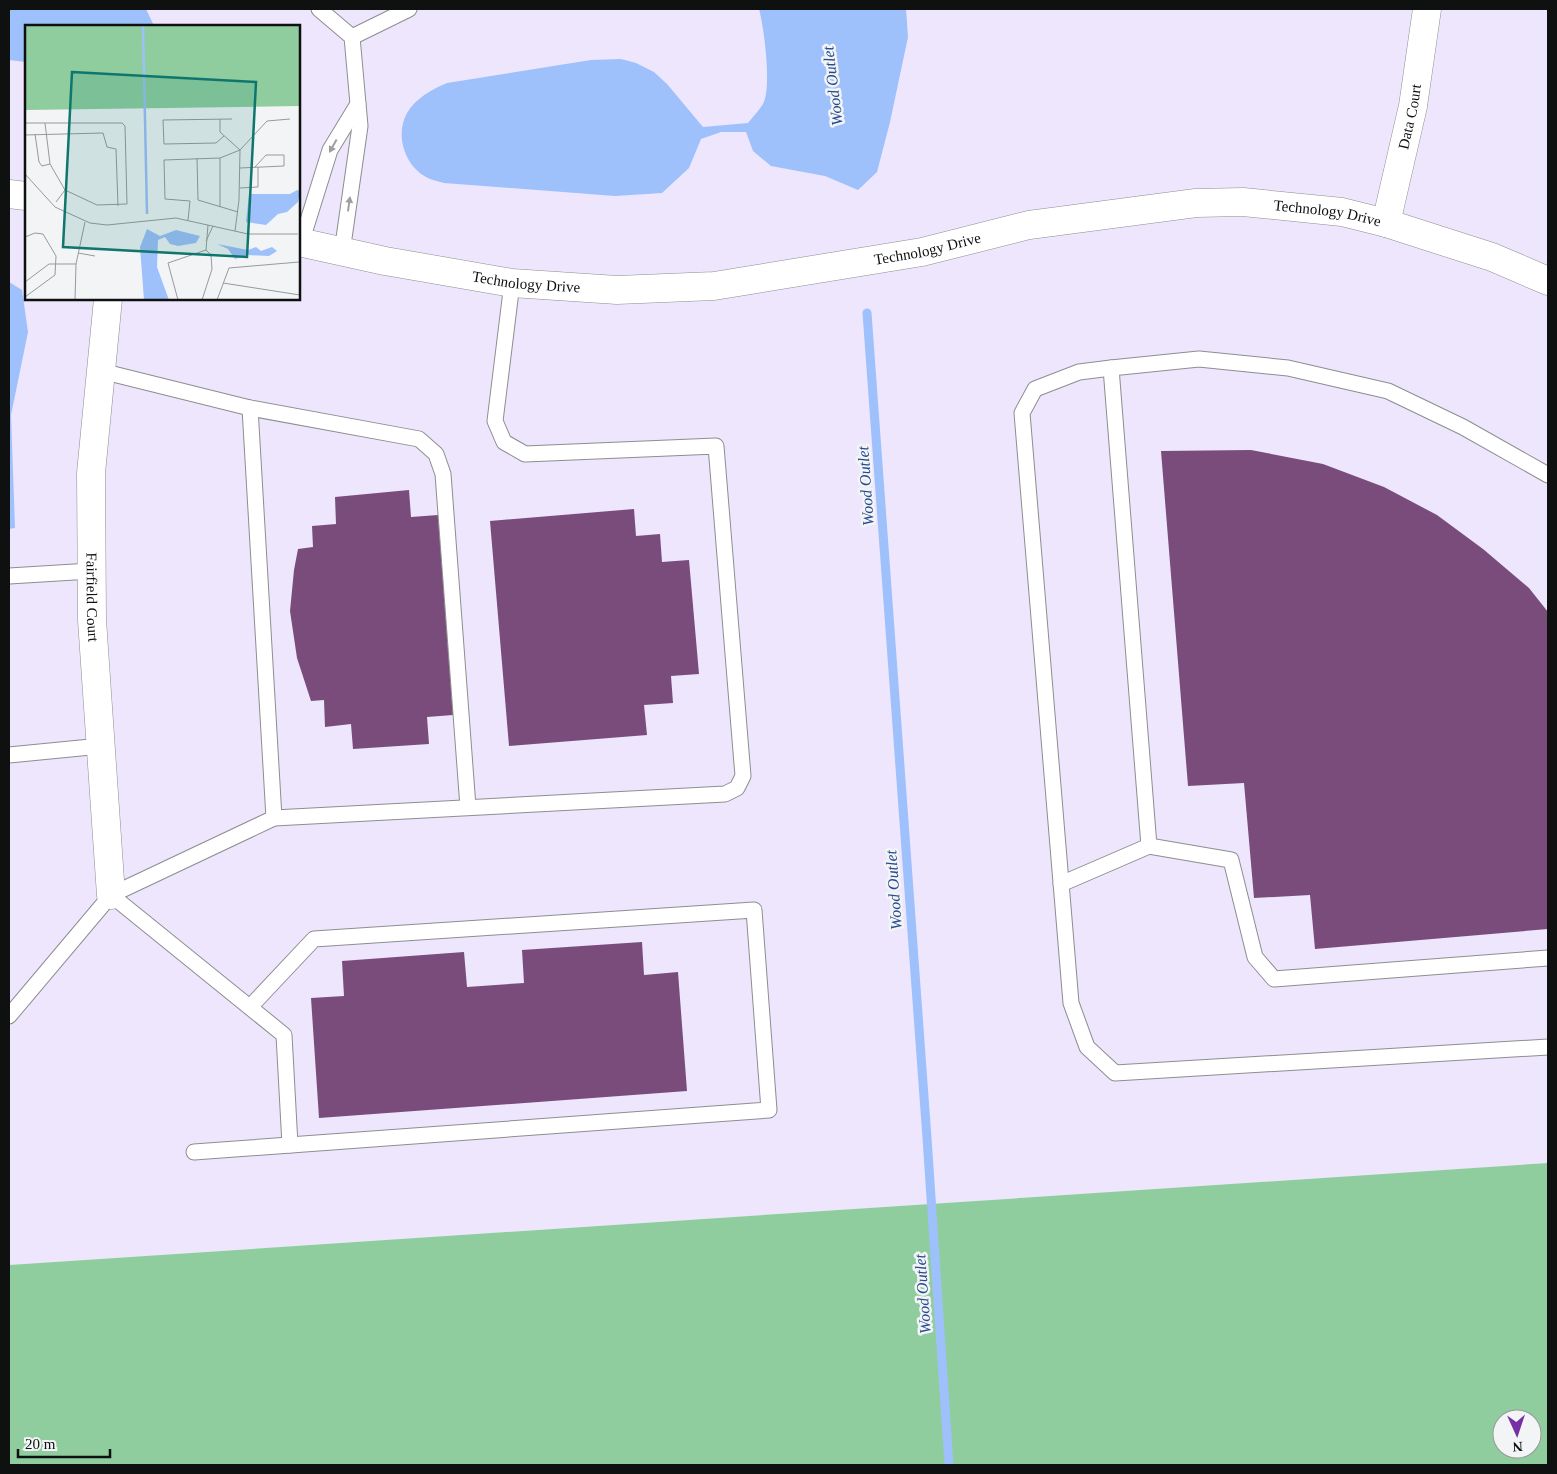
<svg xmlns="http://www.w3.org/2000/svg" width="1557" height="1474" viewBox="0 0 1557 1474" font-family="'Times New Roman',serif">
<rect width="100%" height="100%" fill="#f3f4f6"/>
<path fill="#ede6fc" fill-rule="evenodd" d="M 9,9 L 1548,9 L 1548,1163 L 9,1265 ZM 26,26 L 299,26 L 299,299 L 26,299 Z"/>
<path fill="#8fcd9f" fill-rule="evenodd" d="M 1548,1163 L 1548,1465 L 9,1465 L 9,1265 ZM 1502,1419 L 1532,1419 L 1532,1449 L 1502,1449 Z"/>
<g fill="#9ec0fb">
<path d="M 9,9 L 146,9 L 154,26 L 26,26 L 26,62 L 9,60 Z"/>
<path d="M 759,9 L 906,9 L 908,37 L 890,122 L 877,172 L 858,190 L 825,176 L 771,166 L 753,151 L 746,132 L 721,132 L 701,139 L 689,168 L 662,193 L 615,196 L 444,183 C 438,181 431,180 426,177 C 404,165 395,134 407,113 C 415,99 432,89 447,83 L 591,60 L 621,59 L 636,63 L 654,72 L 667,84 L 703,127 L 748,123 C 753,117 759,110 763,104 C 772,87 764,27 759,9 Z"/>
<path d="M 9,282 L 22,290 L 28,332 L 11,415 L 15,528 L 9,529 Z"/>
</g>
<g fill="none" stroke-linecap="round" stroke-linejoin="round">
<path stroke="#9ec0fb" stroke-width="9" d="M 867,313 L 927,1138 L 949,1465"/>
</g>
<g fill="#7a4c7b">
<path d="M 1251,450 L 1323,464 L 1384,487 L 1437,515 L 1483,549 L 1529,588 L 1548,612 L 1548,929 L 1315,949 L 1310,895 L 1254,898 L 1244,783 L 1188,786 L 1161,451 Z"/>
<path d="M 409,490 L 411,517 L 438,515 L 453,715 L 427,717 L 429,744 L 353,749 L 351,724 L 325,727 L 324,700 L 311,701 L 297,658 L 290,611 L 294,570 L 298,549 L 313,547 L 312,526 L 336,524 L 335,497 Z"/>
<path d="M 634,509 L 636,536 L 660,534 L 662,562 L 689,560 L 699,674 L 671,676 L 673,703 L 644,705 L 647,735 L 509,746 L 490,521 Z"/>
<path d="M 642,942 L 644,975 L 678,972 L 687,1091 L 319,1118 L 311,998 L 344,996 L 342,961 L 464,952 L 467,987 L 524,983 L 522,950 Z"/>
</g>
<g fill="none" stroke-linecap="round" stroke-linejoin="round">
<defs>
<g id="service">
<path d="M 319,9 L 352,37 L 360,126 L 342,252"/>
<path d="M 352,37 L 409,9"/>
<path d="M 301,243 L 330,150 L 358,104"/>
<path d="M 1111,368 L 1149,846 L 1231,860 L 1255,957 L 1274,979 L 1548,958"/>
<path d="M 101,371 L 250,408 L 419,439 L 436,454 L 443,474 L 468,807"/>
<path d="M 1548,475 L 1463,427 L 1388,391 L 1288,368 L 1199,359 L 1111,368 L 1079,372 L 1035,389 L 1022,413 L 1071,1003 L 1087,1047 L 1115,1073 L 1548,1047"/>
<path d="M 9,576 L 91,571"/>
<path d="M 9,755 L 101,746"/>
<path d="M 274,818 L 725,794 L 737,788 L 743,776 L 716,446 L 525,454 L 504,442 L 495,421 L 512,283"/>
<path d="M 1061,884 L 1149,846"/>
<path d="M 111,895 L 284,1035 L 290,1145"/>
<path d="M 9,1016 L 111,895 L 274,818 L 250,408"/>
<path d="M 194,1152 L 769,1110 L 754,910 L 314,939 L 250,1007"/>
</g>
<g id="minor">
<path d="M 9,194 L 26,196"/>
<path id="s1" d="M 1386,223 L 1413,106 L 1427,9"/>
<path id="s2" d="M 299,242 L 385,261 L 512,283 L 617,290 L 714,286 L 922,252 L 1029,225 L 1196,203 L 1243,202 L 1342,212 L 1386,223 L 1492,257 L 1548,281"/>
<path id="s3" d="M 108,299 L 91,473 L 92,620 L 111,895"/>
</g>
</defs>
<use href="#service" stroke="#8d8e90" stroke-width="17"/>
<use href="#minor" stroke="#8d8e90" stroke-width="29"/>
<use href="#service" stroke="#fff" stroke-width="15"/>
<use href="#minor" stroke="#fff" stroke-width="28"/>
</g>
<defs><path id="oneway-solid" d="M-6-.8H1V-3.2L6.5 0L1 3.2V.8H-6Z" transform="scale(1.25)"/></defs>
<g fill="#9f9f9f">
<use href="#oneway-solid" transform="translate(333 146) rotate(119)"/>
<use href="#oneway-solid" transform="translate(349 204) rotate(-82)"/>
</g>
<g text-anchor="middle" stroke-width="5" stroke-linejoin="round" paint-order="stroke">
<g font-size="15" fill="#0f1010" stroke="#f3f4f6">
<text dy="5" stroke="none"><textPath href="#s1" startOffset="109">Data Court</textPath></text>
<text dy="5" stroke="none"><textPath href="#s2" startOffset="1041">Technology Drive</textPath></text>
<text dy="5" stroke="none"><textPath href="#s2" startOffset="636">Technology Drive</textPath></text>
<text dy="5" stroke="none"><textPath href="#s2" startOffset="231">Technology Drive</textPath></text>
<text dy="5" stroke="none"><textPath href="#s3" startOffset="299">Fairfield Court</textPath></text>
</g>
<g font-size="16" font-style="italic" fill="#254a8e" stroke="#f3f4f6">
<text transform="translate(832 86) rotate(-97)" y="6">Wood Outlet</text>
<text transform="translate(865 486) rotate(-94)" y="6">Wood Outlet</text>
<text transform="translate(893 890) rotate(-94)" y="6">Wood Outlet</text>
<text transform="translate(922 1294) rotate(-94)" y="6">Wood Outlet</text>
</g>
</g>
<g transform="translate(25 25)">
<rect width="275" height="275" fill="#f3f4f6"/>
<path d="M 0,0 L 275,0 L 275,81 L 0,85 Z" fill="#8fcd9f"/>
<path d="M 272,165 L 275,166 L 273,177 L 262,187 L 253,189 L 241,200 L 221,197 L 224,169 L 265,169 ZM 122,204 L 135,211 L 151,205 L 175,211 L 171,218 L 153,221 L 145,219 L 140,212 L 133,215 L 132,242 L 144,275 L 119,275 L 115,222 ZM 192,219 L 223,225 L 231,222 L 236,226 L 247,222 L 252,226 L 244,231 L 222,230 L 210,234 L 203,224 Z" fill="#9ec0fb"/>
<path fill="none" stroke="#9ec0fb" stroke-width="2.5" d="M 118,0 L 122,189"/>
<path fill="none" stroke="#98999a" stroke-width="1" d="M 195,94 L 195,107 L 215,125M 0,98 L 97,98 L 100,101 L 102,179 L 72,180 L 40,165 L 31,177M 20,98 L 25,139M 10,109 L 14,137 L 17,141 L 25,139 L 40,165M 0,110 L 78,108 L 82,122 L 91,124 L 93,181M 199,111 L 191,118 L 139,119 L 138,95 L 207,94M 172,133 L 173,175 L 213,187M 215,143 L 259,141 L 259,130 L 241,130 L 230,142M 0,149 L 30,182 L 65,198 L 82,200 L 151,193 L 223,209 L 273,209M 215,163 L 233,162 L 233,142M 195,182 L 195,133 L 215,125 L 242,96 L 265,94M 163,195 L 165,176 L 140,174 L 139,135 L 195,133M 210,206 L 214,175 L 215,125M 0,212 L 10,208 L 18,209 L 31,231 L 30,250 L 0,272M 181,216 L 188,201M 53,228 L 70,231M 0,257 L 24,239 L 51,239M 198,258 L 275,270M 50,275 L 51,239 L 60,197M 153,275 L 143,238 L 181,225M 177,275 L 187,244 L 186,230 L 181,225 L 183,200M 192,275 L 204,243 L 274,237M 275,275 L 275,203"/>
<path fill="#0f766e" fill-opacity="0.15" stroke="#0f766e" stroke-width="2.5" d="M 47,47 L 231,57 L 222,232 L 38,222 Z"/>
<rect width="275" height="275" fill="none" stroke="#0f1010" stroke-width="2.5"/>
</g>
<rect width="1557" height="1474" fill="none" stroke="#0f1010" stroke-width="20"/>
<g transform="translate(1517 1434) rotate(177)"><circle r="24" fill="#f3f4f6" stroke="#98999a"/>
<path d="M0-4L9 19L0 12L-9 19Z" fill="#7530a4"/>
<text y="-8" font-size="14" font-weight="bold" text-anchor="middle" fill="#0f1010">N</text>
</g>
<path d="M18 1449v8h92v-8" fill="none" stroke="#0f1010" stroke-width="2.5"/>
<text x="25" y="1449" font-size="15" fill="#0f1010" stroke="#f3f4f6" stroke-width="4" paint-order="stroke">20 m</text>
</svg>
